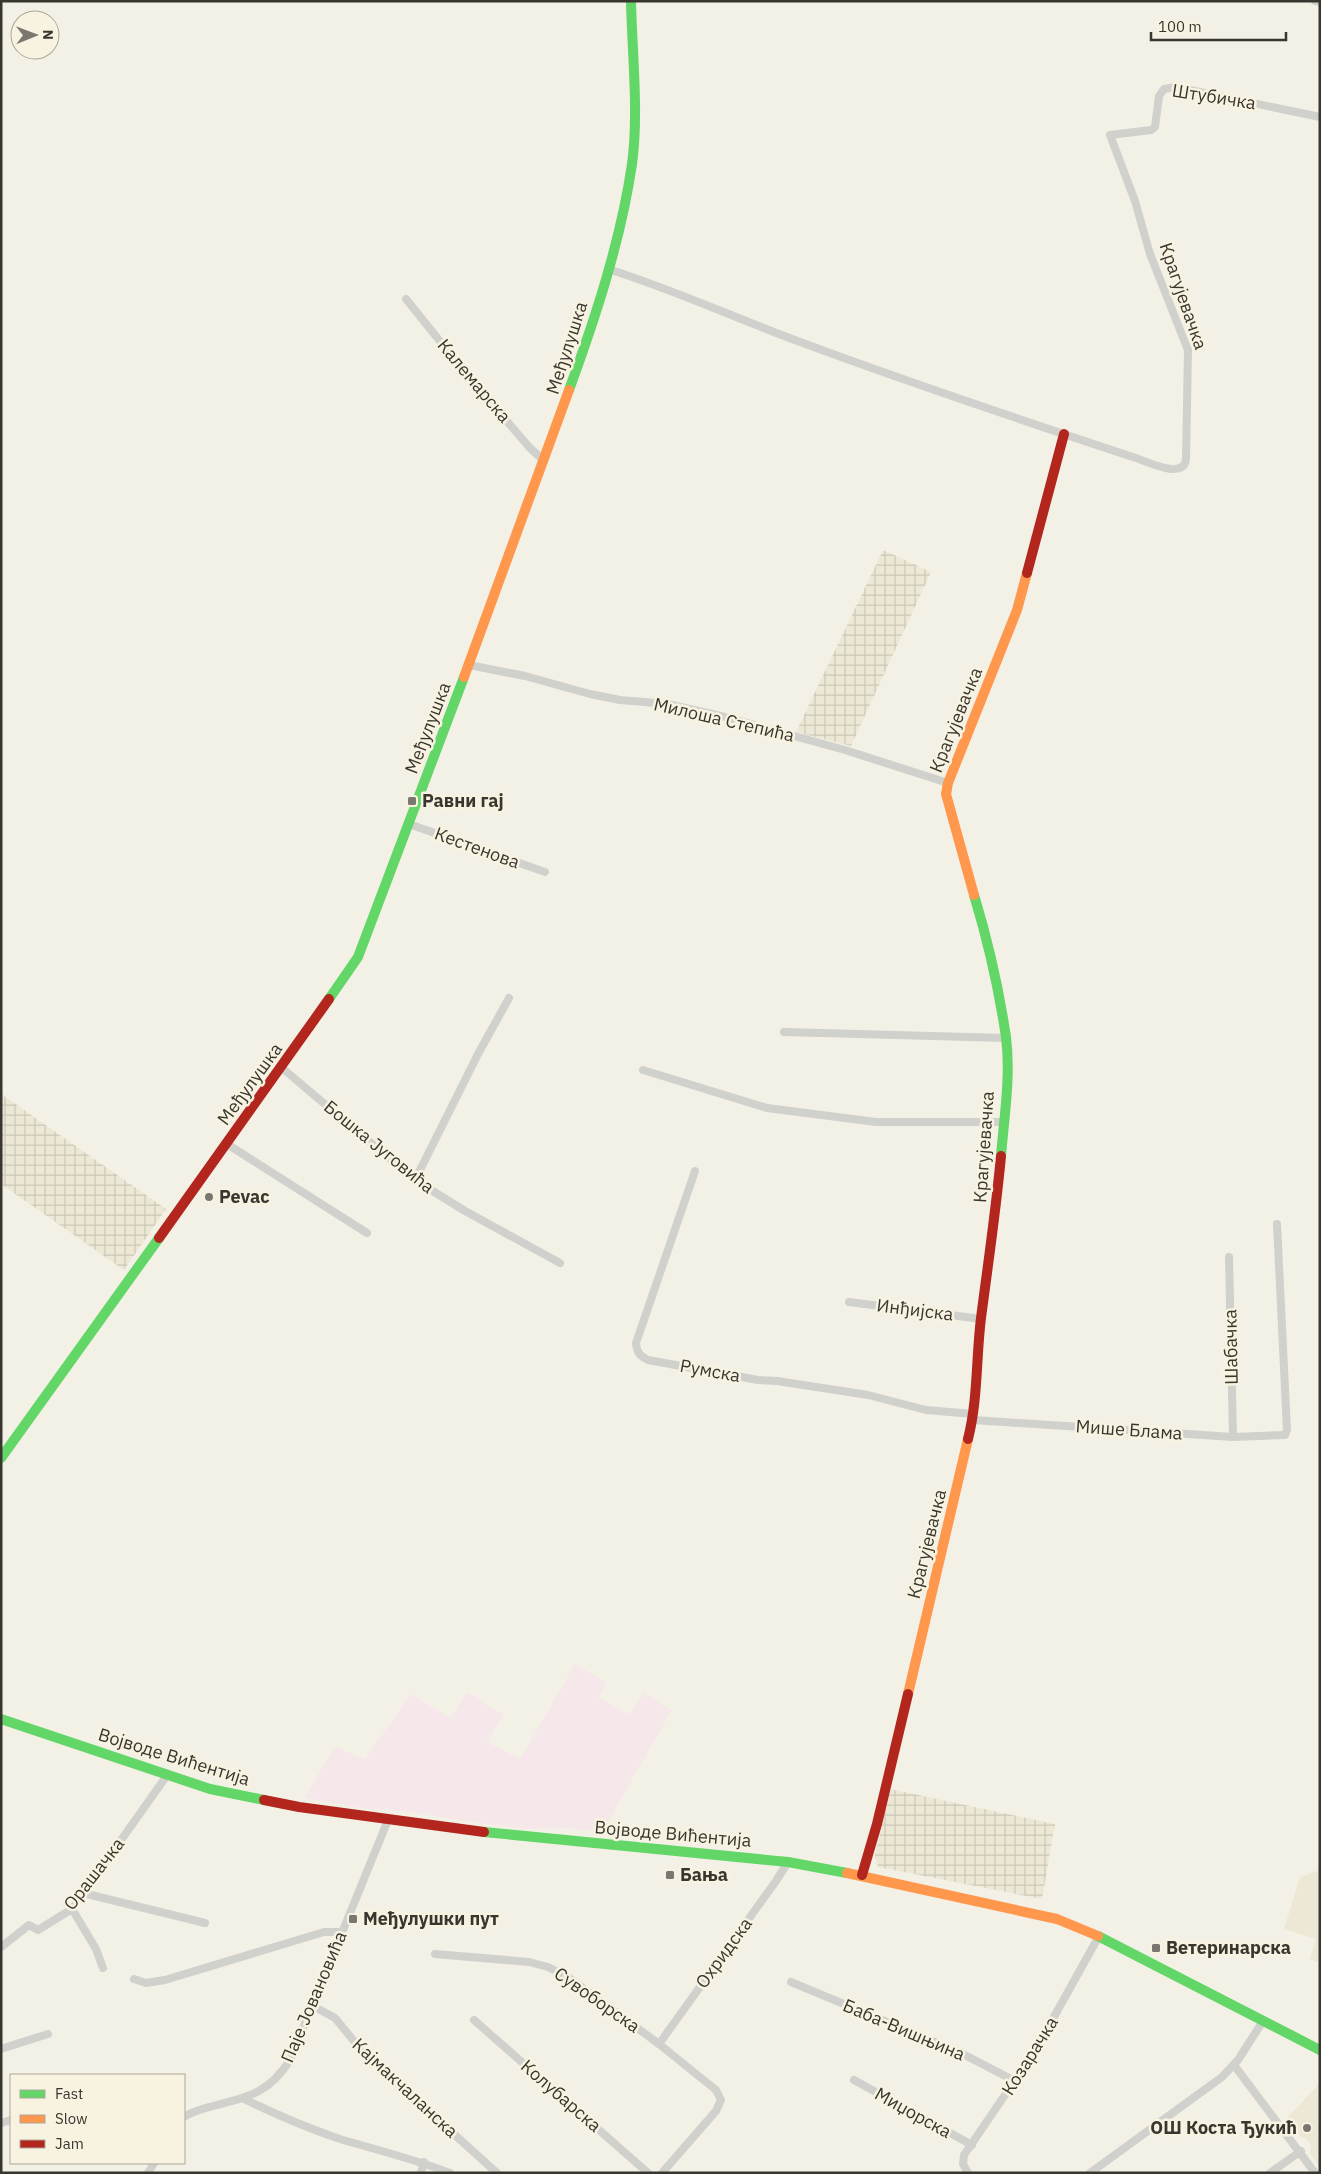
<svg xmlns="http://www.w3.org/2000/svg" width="1321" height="2174" viewBox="0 0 1321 2174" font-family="'IBM Plex Sans',sans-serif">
<defs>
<pattern id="industrial-grid" width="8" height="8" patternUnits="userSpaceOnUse" patternTransform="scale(1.25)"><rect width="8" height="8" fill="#ede8d6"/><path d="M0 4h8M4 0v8" fill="none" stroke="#ccc8b8"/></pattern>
</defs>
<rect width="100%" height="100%" fill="#f3f0e6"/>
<path fill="#f6e8ea" d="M 575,1664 L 607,1683 L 599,1697 L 630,1715 L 643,1693 L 672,1710 L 602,1832 L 565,1828 L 522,1829 L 393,1810 L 367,1809 L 304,1798 L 335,1747 L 365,1759 L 411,1694 L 450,1718 L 467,1692 L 504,1715 L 487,1742 L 520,1759 Z"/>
<g fill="url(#industrial-grid)">
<path d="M 883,550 L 931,572 L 851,746 L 796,732 Z"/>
<path d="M 1,1094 L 166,1209 L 124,1270 L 1,1184 Z"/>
<path d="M 890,1789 L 1055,1824 L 1042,1899 L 878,1867 L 875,1856 Z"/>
</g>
<g fill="#ede8d6">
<path d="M 1320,1870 L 1320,1963 L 1310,1959 L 1316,1939 L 1284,1929 L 1300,1877 Z"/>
<path d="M 1320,2083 L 1320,2167 L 1310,2153 L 1311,2146 L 1306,2138 L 1301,2137 L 1287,2118 Z"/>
</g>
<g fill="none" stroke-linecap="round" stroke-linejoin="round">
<g stroke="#d0d0cc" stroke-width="8">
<path d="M 1315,1 L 1320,2"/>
<path d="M 608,269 C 675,290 737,319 803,343 C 913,384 1024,421 1136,458 C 1148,462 1184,480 1186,459 L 1188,350 L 1150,254 L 1135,201 L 1110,135 L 1151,130 L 1155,127 L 1159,96 L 1164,89 L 1176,87 L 1320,117"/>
<path d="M 406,299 L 464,371 L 529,447 L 544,461"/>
<path d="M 469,665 L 525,676 L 590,694 L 620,700 L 667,704 L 725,717 L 845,750 L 948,783"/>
<path d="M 409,824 L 545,872"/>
<path d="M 784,1032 L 1006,1038"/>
<path d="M 282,1068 L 415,1180 L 465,1211 L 560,1263"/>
<path d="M 643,1070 L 767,1108 L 876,1122 L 1004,1122"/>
<path d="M 227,1144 L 367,1233"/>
<path d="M 695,1171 L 636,1343 C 637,1353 640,1356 648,1360 L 758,1380 L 777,1381 L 868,1395 L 926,1410 L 973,1414"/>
<path d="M 415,1180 L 478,1054 L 509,998"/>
<path d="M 1229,1257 L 1233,1437"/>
<path d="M 849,1302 L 981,1319"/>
<path d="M 973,1420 L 1233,1437 L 1285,1435 L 1287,1430 L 1277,1224"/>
<path d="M 83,1893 L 205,1923"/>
<path d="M 72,1909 L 96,1949 L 103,1968"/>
<path d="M 1,1947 L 29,1925 L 38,1930 L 72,1909 L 168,1774"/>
<path d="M 435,1954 L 529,1962 L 548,1967 L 568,1977 L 659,2044 L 716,2090 L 721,2100 L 716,2111 L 662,2173"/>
<path d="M 134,1979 L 146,1983 L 165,1980 L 324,1932 L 342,1932"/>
<path d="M 791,1982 L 959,2052 L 1015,2081"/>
<path d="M 313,2006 L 335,2018 L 363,2052 L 497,2173"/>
<path d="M 474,2020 L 648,2173"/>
<path d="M 659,2044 L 776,1881 L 788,1862"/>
<path d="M 1,2049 L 48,2034"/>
<path d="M 1234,2065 L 1315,2173"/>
<path d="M 854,2080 L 972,2145"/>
<path d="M 244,2099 C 275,2114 307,2128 340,2139 C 377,2150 414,2159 450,2173"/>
<path d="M 184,2117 C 193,2111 202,2109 213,2106 C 249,2097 269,2093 290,2060 L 388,1820"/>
<path d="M 1,2123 L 11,2120"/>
<path d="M 148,2173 L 154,2163"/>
<path d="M 421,2173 L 424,2162"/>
<path d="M 968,2173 L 963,2164 L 964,2155 L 1035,2051 L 1099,1936"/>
<path d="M 1090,2173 L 1222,2077 L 1238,2060 L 1263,2021"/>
<path d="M 1270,2173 L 1301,2151"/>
</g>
<g stroke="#63d668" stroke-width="10">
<path d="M 569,390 C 595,319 621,240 632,164 C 639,114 632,52 631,1"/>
<path d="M 974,895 C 988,941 999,990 1006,1037 C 1011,1076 1004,1118 1001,1156"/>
<path d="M 329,999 L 358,957 L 464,677"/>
<path d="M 1,1458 L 159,1238"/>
<path d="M 1,1719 L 210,1789 L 264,1800"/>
<path d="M 484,1832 L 788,1862 L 847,1873"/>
<path d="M 1098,1936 L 1320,2050"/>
</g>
<g stroke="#ff974d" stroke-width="10">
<path d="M 464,677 L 569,390"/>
<path d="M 974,895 L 946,794 L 948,783 L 1017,610 L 1027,573"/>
<path d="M 908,1694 L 968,1439"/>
<path d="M 847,1873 L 1057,1919 L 1098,1936"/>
</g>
<g stroke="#b3261e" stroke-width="10">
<path d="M 1027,573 L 1064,434"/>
<path d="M 159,1238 L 329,999"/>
<path d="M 968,1439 C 978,1400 976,1358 981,1318 C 988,1264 996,1210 1001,1156"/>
<path d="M 264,1800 L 299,1807 L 484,1832"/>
<path d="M 862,1875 L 877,1824 L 908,1694"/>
</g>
</g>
<g fill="#79776f" stroke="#f8f3e1" stroke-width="2">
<rect x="407" y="796" width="10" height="10" rx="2.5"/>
<circle cx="209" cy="1197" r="5"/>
<rect x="665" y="1870" width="10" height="10" rx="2.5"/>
<rect x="348" y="1914" width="10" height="10" rx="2.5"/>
<rect x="1151" y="1943" width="10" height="10" rx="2.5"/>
<circle cx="1307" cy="2128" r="5"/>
</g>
<g text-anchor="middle" stroke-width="5" stroke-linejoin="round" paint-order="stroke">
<g font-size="18" fill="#38362f" stroke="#f8f3e1">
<text transform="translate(1214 97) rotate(9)" y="6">Штубичка</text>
<text transform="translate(1183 296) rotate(71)" y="6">Крагујевачка</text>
<text transform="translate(567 348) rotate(-72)" y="6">Међулушка</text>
<text transform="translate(474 381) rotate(50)" y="6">Калемарска</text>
<text transform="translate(724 720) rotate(13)" y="6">Милоша Степића</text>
<text transform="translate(956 720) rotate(-68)" y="6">Крагујевачка</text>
<text transform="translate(428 728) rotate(-69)" y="6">Међулушка</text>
<text transform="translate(477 848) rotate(20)" y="6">Кестенова</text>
<text transform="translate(250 1084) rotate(-54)" y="6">Међулушка</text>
<text transform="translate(379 1147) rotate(39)" y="6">Бошка Југовића</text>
<text transform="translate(984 1147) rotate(-86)" y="6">Крагујевачка</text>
<text transform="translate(915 1310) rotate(7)" y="6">Инђијска</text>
<text transform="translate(1231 1347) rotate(-91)" y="6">Шабачка</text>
<text transform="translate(710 1371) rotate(10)" y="6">Румска</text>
<text transform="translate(1129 1430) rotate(4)" y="6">Мише Блама</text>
<text transform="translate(927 1544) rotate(-76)" y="6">Крагујевачка</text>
<text transform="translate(174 1757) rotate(17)" y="6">Војводе Вићентија</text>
<text transform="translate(673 1834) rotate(5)" y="6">Војводе Вићентија</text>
<text transform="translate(94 1874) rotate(-52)" y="6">Орашачка</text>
<text transform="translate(724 1953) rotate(-54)" y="6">Охридска</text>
<text transform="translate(314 1997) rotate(-67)" y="6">Паје Јовановића</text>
<text transform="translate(597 2000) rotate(35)" y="6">Сувоборска</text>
<text transform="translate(904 2030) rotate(23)" y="6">Баба-Вишњина</text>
<text transform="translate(1030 2056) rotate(-58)" y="6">Козарачка</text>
<text transform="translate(405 2088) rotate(43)" y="6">Кајмакчаланска</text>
<text transform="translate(561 2096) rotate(41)" y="6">Колубарска</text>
<text transform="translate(913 2113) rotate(29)" y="6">Миџорска</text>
</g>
<g font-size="18" font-weight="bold" fill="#38362f" stroke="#f8f3e1" text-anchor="start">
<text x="422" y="807">Равни гај</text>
<text x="219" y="1203">Pevac</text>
<text x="680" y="1881">Бања</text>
<text x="363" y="1925">Међулушки пут</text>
<text x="1166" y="1954">Ветеринарска</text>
<text x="1297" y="2134" text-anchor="end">ОШ Коста Ђукић</text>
</g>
</g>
<rect width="1321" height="2174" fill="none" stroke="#38362f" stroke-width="5"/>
<rect x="10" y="2074" width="175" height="90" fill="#f8f3e1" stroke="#aba79a"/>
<rect x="20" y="2090" width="25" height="8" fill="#63d668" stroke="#aba79a"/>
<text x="55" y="2099" font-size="15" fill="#38362f">Fast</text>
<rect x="20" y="2115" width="25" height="8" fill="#ff974d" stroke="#aba79a"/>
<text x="55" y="2124" font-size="15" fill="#38362f">Slow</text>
<rect x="20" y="2140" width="25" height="8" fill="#b3261e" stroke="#aba79a"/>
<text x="55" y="2149" font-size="15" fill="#38362f">Jam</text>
<g transform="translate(35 35) rotate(89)"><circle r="24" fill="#f8f3e1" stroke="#aba79a"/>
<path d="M0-4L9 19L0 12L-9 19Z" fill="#79776f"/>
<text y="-8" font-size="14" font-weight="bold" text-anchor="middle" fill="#38362f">N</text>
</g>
<path d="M1151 32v8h135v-8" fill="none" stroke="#38362f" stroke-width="2.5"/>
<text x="1158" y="32" font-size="15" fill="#38362f" stroke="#f8f3e1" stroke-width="4" paint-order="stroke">100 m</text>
</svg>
